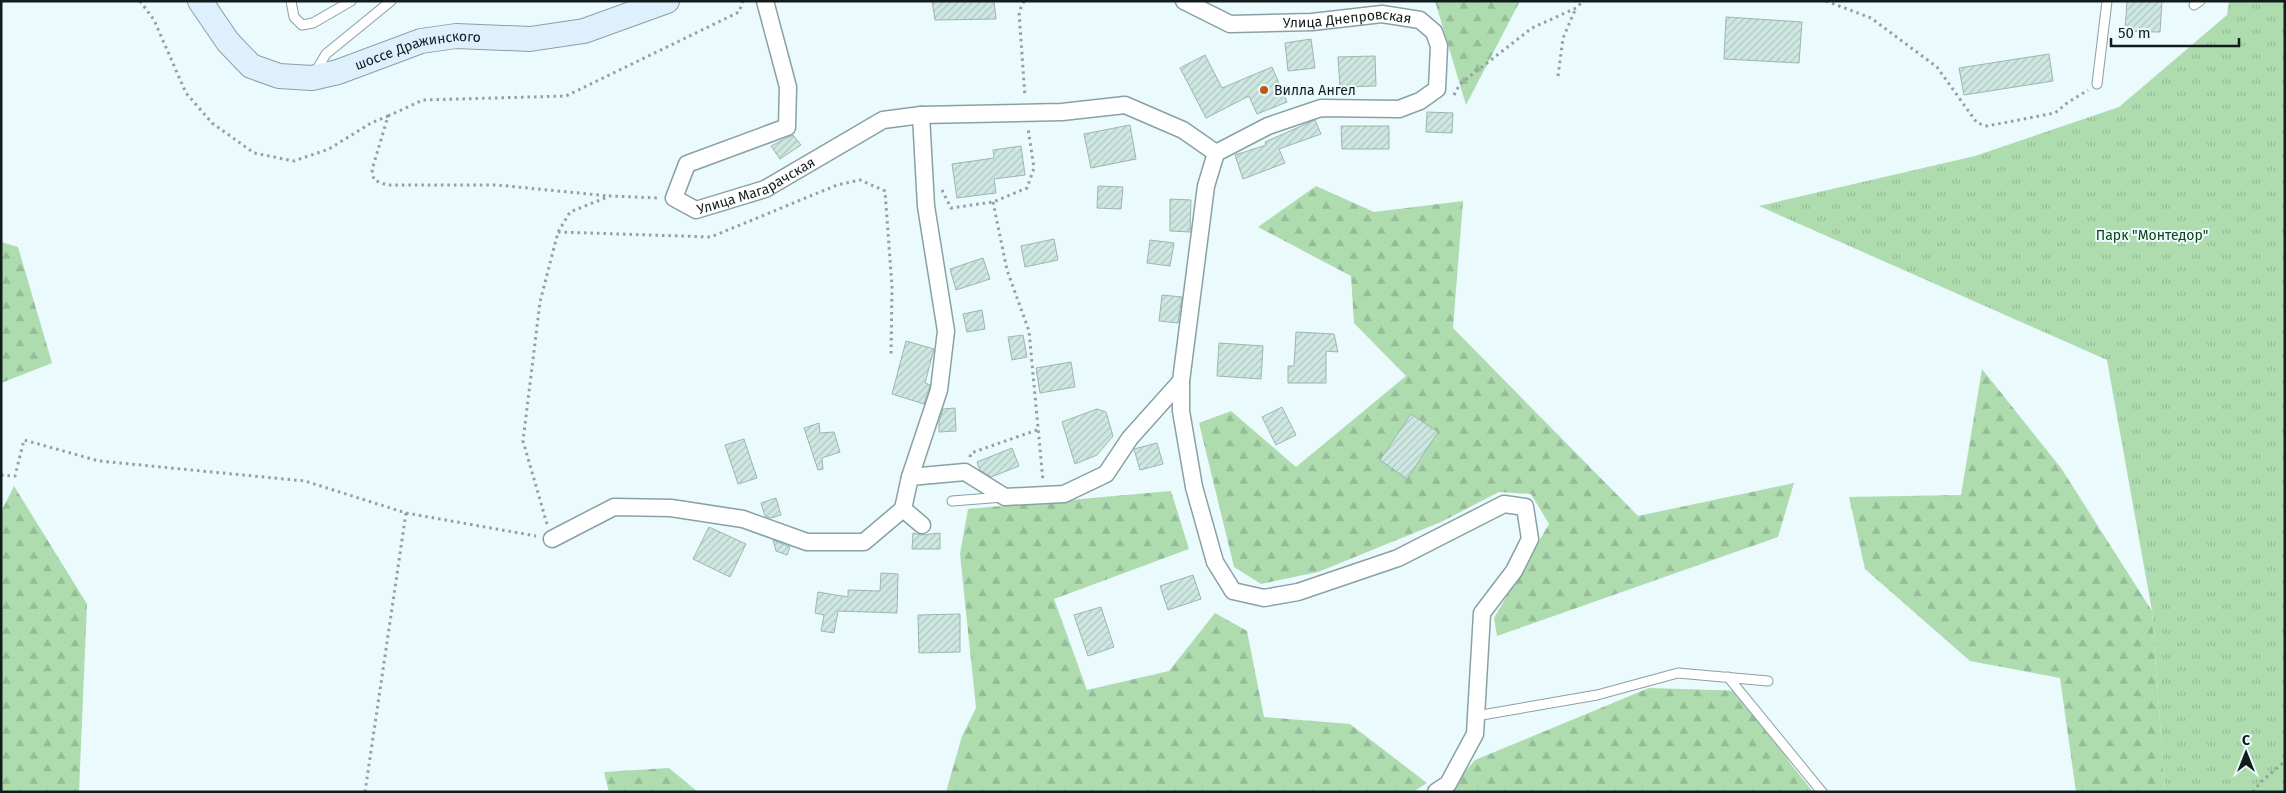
<svg xmlns="http://www.w3.org/2000/svg" width="2286" height="793" viewBox="0 0 2286 793" font-family="'Fira Sans',sans-serif">
<defs>
<pattern id="forest-firs" width="22" height="20" patternUnits="userSpaceOnUse" patternTransform="scale(1.25)"><rect width="22" height="20" fill="#aedcaf"/><path d="M5 1l3.5 6h-7zM16 11l3.5 6h-7z" fill="#95bc96"/></pattern>
<pattern id="park-tufts" width="24" height="20" patternUnits="userSpaceOnUse" patternTransform="scale(1.25)"><rect width="24" height="20" fill="#aedcaf"/><path d="M3 7l-1-3M5 7V3M7 7l1-3M15 17l-1-3M17 17v-4M19 17l1-3" fill="none" stroke="#95bc96"/></pattern>
<pattern id="building-hatch" width="6" height="6" patternUnits="userSpaceOnUse" patternTransform="scale(1.25)"><rect width="6" height="6" fill="#cee7e1"/><path d="M-1 1l2-2M0 6l6-6M5 7l2-2" fill="none" stroke="#b0c6c1"/></pattern>
</defs>
<rect width="100%" height="100%" fill="#eafafd"/>
<g fill="url(#forest-firs)">
<path d="M 1520,1 L 1466,105 L 1435,1 Z"/>
<path d="M 1316,186 L 1374,212 L 1463,201 L 1453,328 L 1638,516 L 1794,483 L 1778,537 L 1497,636 L 1494,618 L 1549,524 L 1531,494 L 1499,492 L 1441,522 L 1318,572 L 1261,584 L 1234,567 L 1199,423 L 1231,411 L 1296,467 L 1406,376 L 1354,323 L 1351,276 L 1258,227 Z"/>
<path d="M 1,242 L 18,247 L 52,363 L 1,383 Z"/>
<path d="M 1982,369 L 2061,468 L 2152,611 L 2165,792 L 2076,792 L 2060,678 L 1970,661 L 1865,569 L 1849,497 L 1961,495 Z"/>
<path d="M 14,486 L 87,604 L 79,792 L 1,792 L 1,512 Z"/>
<path d="M 1171,491 L 1189,549 L 1054,599 L 1087,690 L 1169,671 L 1215,613 L 1247,631 L 1264,717 L 1350,724 L 1427,783 L 1413,792 L 946,792 L 962,736 L 976,708 L 960,554 L 968,509 Z"/>
<path d="M 1649,688 L 1746,691 L 1790,763 L 1813,792 L 1447,792 L 1475,760 Z"/>
<path d="M 669,768 L 698,792 L 609,792 L 604,772 Z"/>
</g>
<path fill="url(#park-tufts)" d="M 2229,1 L 2285,1 L 2285,792 L 2165,792 L 2152,611 L 2107,360 L 1759,206 L 1975,156 L 2119,107 L 2227,15 Z"/>
<g fill="url(#building-hatch)" stroke="#9db6af">
<path d="M 932,1 L 994,1 L 996,19 L 935,20 Z"/>
<path d="M 2127,1 L 2162,1 L 2160,32 L 2125,31 Z"/>
<path d="M 1726,17 L 1802,22 L 1799,63 L 1724,59 Z"/>
<path d="M 1311,39 L 1315,68 L 1288,71 L 1285,43 Z"/>
<path d="M 2049,54 L 2053,81 L 1964,95 L 1959,68 Z"/>
<path d="M 1205,55 L 1222,88 L 1272,67 L 1287,102 L 1257,114 L 1249,96 L 1206,118 L 1180,68 Z"/>
<path d="M 1375,56 L 1376,86 L 1340,87 L 1338,57 Z"/>
<path d="M 1427,112 L 1453,113 L 1452,133 L 1426,132 Z"/>
<path d="M 1315,120 L 1321,134 L 1279,149 L 1285,163 L 1243,179 L 1235,155 L 1266,145 L 1265,142 Z"/>
<path d="M 1130,125 L 1136,159 L 1091,168 L 1084,134 Z"/>
<path d="M 1341,126 L 1389,126 L 1389,149 L 1342,149 Z"/>
<path d="M 793,135 L 801,145 L 780,159 L 771,146 Z"/>
<path d="M 1021,146 L 1025,175 L 994,179 L 996,193 L 957,198 L 952,164 L 994,158 L 993,150 Z"/>
<path d="M 1098,186 L 1123,187 L 1121,209 L 1097,208 Z"/>
<path d="M 1170,199 L 1191,200 L 1190,232 L 1170,231 Z"/>
<path d="M 1054,239 L 1058,260 L 1025,267 L 1021,246 Z"/>
<path d="M 1150,240 L 1174,243 L 1170,266 L 1147,263 Z"/>
<path d="M 983,258 L 990,279 L 956,290 L 950,269 Z"/>
<path d="M 1162,295 L 1182,297 L 1178,323 L 1159,321 Z"/>
<path d="M 982,310 L 985,329 L 967,332 L 963,314 Z"/>
<path d="M 1296,332 L 1334,334 L 1338,352 L 1326,351 L 1326,383 L 1288,383 L 1288,366 L 1294,366 Z"/>
<path d="M 1023,335 L 1027,357 L 1012,360 L 1008,337 Z"/>
<path d="M 906,341 L 934,349 L 925,383 L 930,385 L 924,404 L 892,394 Z"/>
<path d="M 1219,343 L 1263,346 L 1261,379 L 1217,376 Z"/>
<path d="M 1071,362 L 1075,387 L 1040,393 L 1036,368 Z"/>
<path d="M 1282,407 L 1296,435 L 1276,445 L 1262,417 Z"/>
<path d="M 955,408 L 956,431 L 939,432 L 939,422 L 943,409 Z"/>
<path d="M 1097,409 L 1106,412 L 1113,436 L 1097,455 L 1075,464 L 1062,422 Z"/>
<path d="M 1411,414 L 1438,432 L 1407,479 L 1380,460 Z"/>
<path d="M 819,423 L 820,433 L 834,432 L 840,452 L 822,458 L 823,469 L 818,470 L 804,428 Z"/>
<path d="M 744,439 L 757,478 L 738,484 L 725,445 Z"/>
<path d="M 1157,443 L 1163,464 L 1140,470 L 1134,449 Z"/>
<path d="M 1012,448 L 1019,466 L 991,477 L 980,470 L 977,462 Z"/>
<path d="M 776,498 L 781,515 L 771,518 L 765,516 L 761,503 Z"/>
<path d="M 709,527 L 746,544 L 730,577 L 693,559 Z"/>
<path d="M 913,533 L 921,535 L 940,533 L 940,549 L 912,549 Z"/>
<path d="M 773,540 L 790,547 L 787,555 L 776,551 Z"/>
<path d="M 881,573 L 898,574 L 897,613 L 838,611 L 834,633 L 821,631 L 824,615 L 815,613 L 818,592 L 848,597 L 848,590 L 880,591 Z"/>
<path d="M 1193,575 L 1201,599 L 1168,610 L 1160,586 Z"/>
<path d="M 1101,607 L 1114,647 L 1088,656 L 1074,615 Z"/>
<path d="M 960,614 L 960,652 L 919,653 L 918,615 Z"/>
</g>
<g fill="none" stroke-linecap="round" stroke-linejoin="round">
<defs>
<g id="service">
<path d="M 291,1 L 294,17 L 302,25 L 313,23 L 351,1"/>
<path d="M 2194,5 L 2200,1"/>
<path d="M 314,74 L 326,54 L 391,1"/>
<path d="M 2097,84 L 2107,1"/>
<path d="M 952,501 L 1004,497"/>
<path d="M 1728,677 L 1822,792"/>
<path d="M 1476,716 L 1597,695 L 1678,673 L 1768,681"/>
</g>
<g id="minor">
<path id="s1" d="M 765,1 L 788,87 L 787,127 L 687,164 L 674,198 L 696,210 L 765,189 L 883,120 L 921,115 L 1062,112 L 1125,105 L 1183,130 L 1216,153"/>
<path id="s2" d="M 1184,1 L 1230,24 L 1312,22 L 1382,14 L 1420,20 L 1434,32 L 1439,46 L 1437,89 L 1420,101 L 1399,109 L 1321,108 L 1268,126 L 1216,153 L 1206,186 L 1181,381 L 1181,411 L 1194,487 L 1215,562 L 1233,591 L 1264,598 L 1298,592 L 1398,558 L 1504,504 L 1525,507 L 1530,539 L 1514,571 L 1482,613 L 1475,734 L 1448,784 L 1436,792"/>
<path d="M 910,477 L 939,390 L 946,331 L 926,206 L 921,115"/>
<path d="M 922,525 L 903,509 L 910,477 L 965,472 L 1005,497 L 1064,494 L 1106,474 L 1130,438 L 1181,381"/>
<path d="M 552,539 L 614,507 L 671,508 L 743,519 L 807,542 L 864,542 L 903,509"/>
</g>
<g id="secondary">
<path id="s3" d="M 200,1 L 228,42 L 251,66 L 279,76 L 312,78 L 338,72 L 421,41 L 456,36 L 530,39 L 584,31 L 667,1"/>
</g>
</defs>
<use href="#service" stroke="#89a1a6" stroke-width="11"/>
<use href="#minor" stroke="#89a1a6" stroke-width="19"/>
<use href="#secondary" stroke="#89a1a6" stroke-width="26"/>
<g stroke="#92a0a2" stroke-width="3" stroke-dasharray="2.5 4" stroke-linecap="butt">
<path d="M 140,1 L 154,20 L 186,93 L 212,123 L 254,153 L 294,161 L 329,149 L 371,123 L 388,116 L 372,170 L 374,180 L 387,185 L 497,185 L 609,196"/>
<path d="M 1024,1 L 1019,12 L 1025,97"/>
<path d="M 1826,1 L 1871,18 L 1937,67 L 1977,123 L 1987,126 L 2055,113 L 2067,103 L 2088,90"/>
<path d="M 1558,76 L 1563,38 L 1576,8"/>
<path d="M 1454,95 L 1460,84 L 1532,28 L 1576,8 L 1583,1"/>
<path d="M 388,116 L 423,100 L 566,96 L 739,12 L 743,1"/>
<path d="M 942,190 L 951,208 L 993,202 L 1027,188 L 1034,168 L 1028,128"/>
<path d="M 993,202 L 1007,270 L 1029,331 L 1043,481"/>
<path d="M 558,232 L 711,237 L 837,185 L 860,180 L 885,191 L 892,287 L 891,357"/>
<path d="M 970,457 L 971,453 L 1037,430"/>
<path d="M 1,475 L 15,476 L 24,440 L 99,461 L 305,481 L 406,513 L 536,536"/>
<path d="M 547,524 L 523,441 L 540,302 L 558,232 L 570,212 L 610,196 L 658,198"/>
<path d="M 365,792 L 406,513"/>
<path d="M 2253,792 L 2261,782 L 2285,761"/>
</g>
<use href="#service" stroke="#fff" stroke-width="9"/>
<use href="#minor" stroke="#fff" stroke-width="16"/>
<use href="#secondary" stroke="#def0fe" stroke-width="24"/>
</g>
<circle fill="#ba571c" stroke="#eafafd" stroke-width="2" cx="1264" cy="90" r="5"/>
<g text-anchor="middle" stroke-width="4" stroke-linejoin="round" paint-order="stroke">
<g font-size="14" fill="#121c1d" stroke="#eafafd">
<text dy="5" stroke="none"><textPath href="#s2" startOffset="169">Улица Днепровская</textPath></text>
<text dy="5" stroke="none"><textPath href="#s3" startOffset="256">шоссе Дражинского</textPath></text>
<text dy="5" stroke="none"><textPath href="#s1" startOffset="362">Улица Магарачская</textPath></text>
</g>
<g font-size="14" fill="#121c1d" stroke="#eafafd" text-anchor="start">
<text x="1274" y="95">Вилла Ангел</text>
</g>
<g font-size="14" fill="#0f4216" stroke="#eafafd">
<text x="2152" y="240">Парк "Монтедор"</text>
</g>
</g>
<rect width="2286" height="793" fill="none" stroke="#121c1d" stroke-width="5"/>
<g transform="translate(2246 753)" stroke="#eafafd" stroke-width="4" paint-order="stroke">
<path d="M0-4L9 19L0 12L-9 19Z" fill="#121c1d"/>
<text y="-8" font-size="14" font-weight="bold" text-anchor="middle" fill="#121c1d">С</text>
</g>
<path d="M2111 38v8h128v-8" fill="none" stroke="#121c1d" stroke-width="2.5"/>
<text x="2118" y="38" font-size="15" fill="#121c1d" stroke="#eafafd" stroke-width="4" paint-order="stroke">50 m</text>
</svg>
